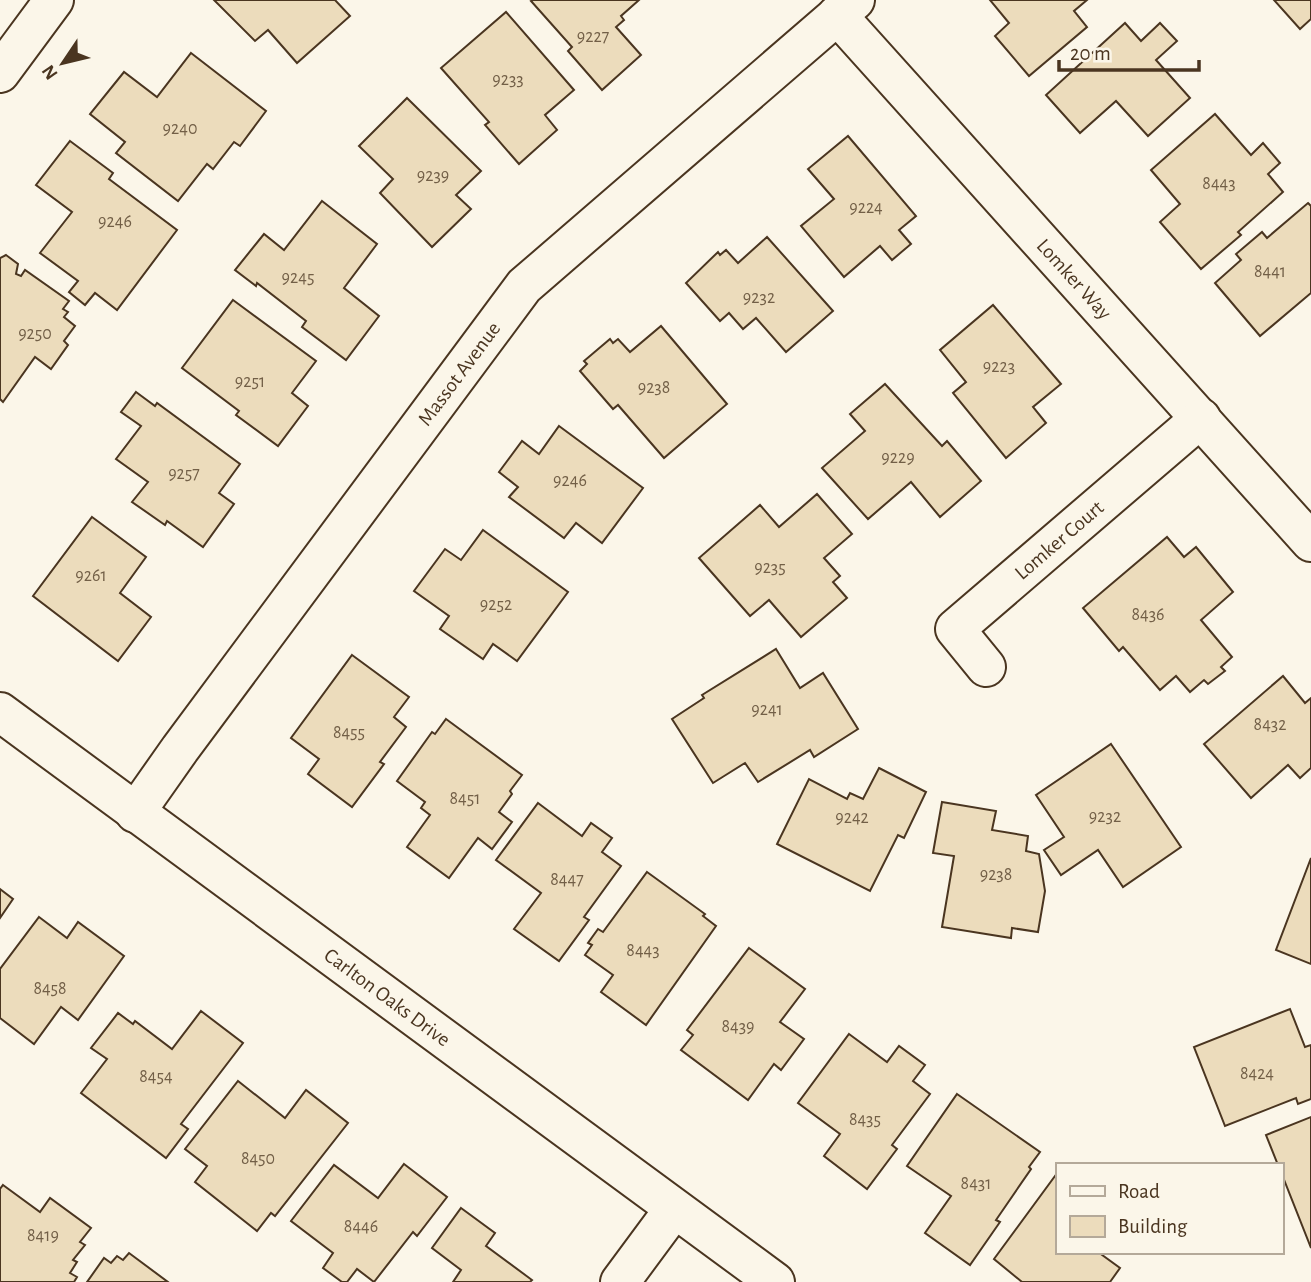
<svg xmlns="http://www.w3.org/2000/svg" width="1311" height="1282" viewBox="0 0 1311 1282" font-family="'Alegreya Sans',sans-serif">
<rect width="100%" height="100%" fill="#fbf6e9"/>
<g fill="#ecdcbc" stroke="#4a3520" stroke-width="2">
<path d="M 214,0 L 335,0 L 350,16 L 297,63 L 268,30 L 255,41 Z"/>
<path d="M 533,0 L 639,0 L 621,16 L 624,20 L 616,27 L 641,55 L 602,90 L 568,51 L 572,47 L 531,1 Z"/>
<path d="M 990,0 L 1087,0 L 1074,11 L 1087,27 L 1029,76 L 995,36 L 1009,23 Z"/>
<path d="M 1274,0 L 1311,0 L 1311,19 L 1300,29 Z"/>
<path d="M 506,12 L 574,90 L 545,115 L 557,130 L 519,164 L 485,125 L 489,122 L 441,68 Z"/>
<path d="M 1125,23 L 1141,41 L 1160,23 L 1177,41 L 1156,60 L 1190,98 L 1148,136 L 1116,101 L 1080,133 L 1046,95 Z"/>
<path d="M 191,53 L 266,111 L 240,146 L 234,142 L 213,169 L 207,164 L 178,201 L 116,153 L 125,142 L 90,114 L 124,72 L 157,97 Z"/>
<path d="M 407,98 L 481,171 L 456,195 L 471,209 L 432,247 L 380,193 L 393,179 L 359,146 Z"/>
<path d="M 1215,114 L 1251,155 L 1263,143 L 1280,163 L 1268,174 L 1283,192 L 1238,232 L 1241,235 L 1201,269 L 1160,222 L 1180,204 L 1151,170 Z"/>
<path d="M 848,136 L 916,216 L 899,230 L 911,244 L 892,260 L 880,246 L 844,277 L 801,226 L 834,199 L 808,169 Z"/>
<path d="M 70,141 L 113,173 L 109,179 L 177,230 L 117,310 L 95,293 L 85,305 L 69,292 L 78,281 L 40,253 L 72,212 L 36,185 Z"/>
<path d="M 322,201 L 377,244 L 344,288 L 379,316 L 346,360 L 302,327 L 306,321 L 257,283 L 256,286 L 235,270 L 264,234 L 284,250 Z"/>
<path d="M 1308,203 L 1311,206 L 1311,293 L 1260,336 L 1215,283 L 1241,260 L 1236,254 L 1262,232 L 1267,238 Z"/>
<path d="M 767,237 L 833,311 L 786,352 L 756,318 L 743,329 L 729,313 L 720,321 L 686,283 L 718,252 L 720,255 L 726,250 L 738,263 Z"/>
<path d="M 6,255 L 18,264 L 16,274 L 21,276 L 25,270 L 69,301 L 63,309 L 68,312 L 64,317 L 75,326 L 64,341 L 68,345 L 51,369 L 35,357 L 3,402 L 0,399 L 0,258 Z"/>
<path d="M 233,300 L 316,361 L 292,393 L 308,406 L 278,446 L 236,415 L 239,411 L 182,368 Z"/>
<path d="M 993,305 L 1061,384 L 1033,407 L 1046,423 L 1006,458 L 953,393 L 966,382 L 940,350 Z"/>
<path d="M 661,326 L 727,404 L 664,458 L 618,405 L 613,409 L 580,371 L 587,364 L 584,361 L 610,339 L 613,343 L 618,339 L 630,352 Z"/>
<path d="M 885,384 L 942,446 L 947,441 L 981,481 L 940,517 L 911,482 L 868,519 L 822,468 L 865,431 L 850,414 Z"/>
<path d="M 136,392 L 155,406 L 157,403 L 240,464 L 219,493 L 234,504 L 203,547 L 167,521 L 165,525 L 132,502 L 148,482 L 116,459 L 141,426 L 121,412 Z"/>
<path d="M 559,426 L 643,488 L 602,543 L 576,523 L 564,538 L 509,497 L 518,487 L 499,472 L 522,441 L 539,454 Z"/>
<path d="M 817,494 L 852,534 L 824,558 L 840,576 L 833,582 L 847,598 L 801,637 L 769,600 L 750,616 L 699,558 L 760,505 L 779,527 Z"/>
<path d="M 92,517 L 146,557 L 120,593 L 151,617 L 118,661 L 33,596 Z"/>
<path d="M 483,530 L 568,592 L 517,661 L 493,644 L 483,659 L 440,629 L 449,616 L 414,591 L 445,549 L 461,560 Z"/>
<path d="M 1167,537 L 1184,557 L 1196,547 L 1233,592 L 1201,620 L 1232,657 L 1221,667 L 1225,671 L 1208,684 L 1204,680 L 1190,692 L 1176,676 L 1160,690 L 1123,647 L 1119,651 L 1083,608 Z"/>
<path d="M 776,649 L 800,688 L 823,673 L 858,729 L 814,757 L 810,750 L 758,782 L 745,763 L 713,783 L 672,719 L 704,698 L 702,695 Z"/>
<path d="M 352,655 L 409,697 L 394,717 L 406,727 L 380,762 L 384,764 L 352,807 L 308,774 L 319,759 L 291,738 Z"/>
<path d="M 1283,676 L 1305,703 L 1311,698 L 1311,768 L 1300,778 L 1288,765 L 1251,798 L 1204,744 Z"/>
<path d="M 446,719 L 522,775 L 510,791 L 512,794 L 499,812 L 512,822 L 492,849 L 478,838 L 449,878 L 407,847 L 430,815 L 421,808 L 425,802 L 397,781 L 432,732 L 435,734 Z"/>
<path d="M 1111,744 L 1181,847 L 1123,887 L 1098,850 L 1061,875 L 1044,850 L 1064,837 L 1036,795 Z"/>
<path d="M 879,768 L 926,792 L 904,838 L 898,835 L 870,891 L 777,844 L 809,779 L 847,799 L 850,793 L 863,799 Z"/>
<path d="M 942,802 L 996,811 L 992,830 L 1028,836 L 1026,851 L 1039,854 L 1045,891 L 1038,932 L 1012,928 L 1011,938 L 942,927 L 954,856 L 933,853 Z"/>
<path d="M 538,803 L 582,836 L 591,823 L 612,838 L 602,852 L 621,866 L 584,917 L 589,920 L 559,961 L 514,929 L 541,893 L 496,860 Z"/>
<path d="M 1311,858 L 1311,964 L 1276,950 Z"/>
<path d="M 647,872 L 705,914 L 703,916 L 716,926 L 646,1025 L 601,992 L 613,975 L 585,955 L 592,945 L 588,943 L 598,929 L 603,932 Z"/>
<path d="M 0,889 L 13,899 L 0,918 Z"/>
<path d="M 39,917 L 67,938 L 78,922 L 124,956 L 78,1020 L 61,1007 L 34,1044 L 0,1018 L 0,969 Z"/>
<path d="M 749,948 L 805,989 L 780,1022 L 804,1039 L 781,1070 L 774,1064 L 748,1100 L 681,1050 L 693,1035 L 687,1030 Z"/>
<path d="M 1290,1009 L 1305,1047 L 1311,1045 L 1311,1099 L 1298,1104 L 1296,1098 L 1225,1126 L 1194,1047 Z"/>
<path d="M 201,1011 L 243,1043 L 181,1124 L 188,1129 L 166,1158 L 81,1093 L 107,1059 L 91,1048 L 118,1013 L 133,1024 L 135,1021 L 172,1049 Z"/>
<path d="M 849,1034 L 887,1062 L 899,1046 L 925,1065 L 913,1081 L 930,1094 L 892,1145 L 897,1149 L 867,1189 L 824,1156 L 840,1134 L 798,1103 Z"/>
<path d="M 238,1081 L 285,1118 L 306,1090 L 348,1123 L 275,1216 L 271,1213 L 257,1231 L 195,1182 L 207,1166 L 185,1149 Z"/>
<path d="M 957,1094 L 1040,1152 L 1029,1167 L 1031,1169 L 996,1220 L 1000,1222 L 970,1265 L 925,1233 L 951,1196 L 907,1166 Z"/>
<path d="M 1311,1117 L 1311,1248 L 1281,1172 L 1281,1165 L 1278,1165 L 1266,1135 Z"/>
<path d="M 404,1164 L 447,1197 L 417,1236 L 413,1232 L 374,1282 L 357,1269 L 347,1282 L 342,1282 L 323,1268 L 333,1253 L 291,1221 L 334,1165 L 378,1198 Z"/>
<path d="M 1055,1176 L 1057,1178 L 1057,1252 L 1098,1252 L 1120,1268 L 1110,1282 L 1022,1282 L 994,1259 Z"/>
<path d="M 3,1185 L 40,1212 L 50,1198 L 91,1228 L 80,1242 L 85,1245 L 73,1260 L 77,1262 L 70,1273 L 77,1277 L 74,1282 L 0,1282 L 0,1189 Z"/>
<path d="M 461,1208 L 495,1233 L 486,1246 L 532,1280 L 530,1282 L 453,1282 L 461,1270 L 432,1248 Z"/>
<path d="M 129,1253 L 168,1282 L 87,1282 L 104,1258 L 111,1263 L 117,1256 L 123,1260 Z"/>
</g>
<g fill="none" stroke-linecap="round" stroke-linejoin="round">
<defs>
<g id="minor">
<path id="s1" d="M 837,15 L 1311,542"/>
<path d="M 0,73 L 54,0"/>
<path id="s2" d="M 986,667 L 955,629 L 1201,418"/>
<path id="s3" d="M 135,813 L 180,749 L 524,286 L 855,0"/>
<path d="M 620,1282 L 674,1209"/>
</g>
<g id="secondary">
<path id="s4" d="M 0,712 L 775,1282"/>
</g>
</defs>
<use href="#minor" stroke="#4a3520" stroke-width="42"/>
<use href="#secondary" stroke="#4a3520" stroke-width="42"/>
<use href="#minor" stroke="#fbf6e9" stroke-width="38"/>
<use href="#secondary" stroke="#fbf6e9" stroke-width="38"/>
</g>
<g text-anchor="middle" stroke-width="5" stroke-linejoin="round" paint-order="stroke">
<g font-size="18" fill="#725f47">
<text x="593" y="42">9227</text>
<text x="508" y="85">9233</text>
<text x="180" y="134">9240</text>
<text x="433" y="181">9239</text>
<text x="1219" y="189">8443</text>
<text x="866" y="213">9224</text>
<text x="115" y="227">9246</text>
<text x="1270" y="277">8441</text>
<text x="298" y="283">9245</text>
<text x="759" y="303">9232</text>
<text x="35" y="339">9250</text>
<text x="999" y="372">9223</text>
<text x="250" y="387">9251</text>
<text x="654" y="393">9238</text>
<text x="898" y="463">9229</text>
<text x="184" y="479">9257</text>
<text x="570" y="486">9246</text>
<text x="770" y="573">9235</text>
<text x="91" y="581">9261</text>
<text x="496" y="610">9252</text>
<text x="1148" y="620">8436</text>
<text x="767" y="715">9241</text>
<text x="1270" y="730">8432</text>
<text x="349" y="738">8455</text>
<text x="465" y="804">8451</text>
<text x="1105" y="822">9232</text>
<text x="852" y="823">9242</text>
<text x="996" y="880">9238</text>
<text x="567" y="885">8447</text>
<text x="643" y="956">8443</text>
<text x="50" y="994">8458</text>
<text x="738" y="1032">8439</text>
<text x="1257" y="1079">8424</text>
<text x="156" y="1082">8454</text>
<text x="865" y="1125">8435</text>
<text x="258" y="1164">8450</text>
<text x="976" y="1189">8431</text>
<text x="361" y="1232">8446</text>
<text x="43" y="1241">8419</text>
</g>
<g font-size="21" fill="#4a3520" stroke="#fbf6e9">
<text dy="7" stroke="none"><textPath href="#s1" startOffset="355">Lomker Way</textPath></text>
<text dy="7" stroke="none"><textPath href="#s3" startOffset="546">Massot Avenue</textPath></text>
<text dy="7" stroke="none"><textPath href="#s2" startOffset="186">Lomker Court</textPath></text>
<text dy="7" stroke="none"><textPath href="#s4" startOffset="481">Carlton Oaks Drive</textPath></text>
</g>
</g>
<rect x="1056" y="1163" width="228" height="91" fill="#fbf6e9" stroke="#b4a999" stroke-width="2"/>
<rect x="1070" y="1186" width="35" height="10" fill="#fbf6e9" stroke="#b4a999" stroke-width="2"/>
<text x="1118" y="1198" font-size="21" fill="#4a3520">Road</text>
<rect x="1070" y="1216" width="35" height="21" fill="#ecdcbc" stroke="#b4a999" stroke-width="2"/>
<text x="1118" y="1233" font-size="21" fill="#4a3520">Building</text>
<g transform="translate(63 63) rotate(235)" stroke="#fbf6e9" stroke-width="5" paint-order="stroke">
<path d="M0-5L12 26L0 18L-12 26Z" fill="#4a3520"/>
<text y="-10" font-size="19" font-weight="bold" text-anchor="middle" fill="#4a3520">N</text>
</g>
<path d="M1059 60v10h140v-10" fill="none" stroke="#4a3520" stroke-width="3.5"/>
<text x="1070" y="60" font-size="21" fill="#4a3520" stroke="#fbf6e9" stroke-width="5" paint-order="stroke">20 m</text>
</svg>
